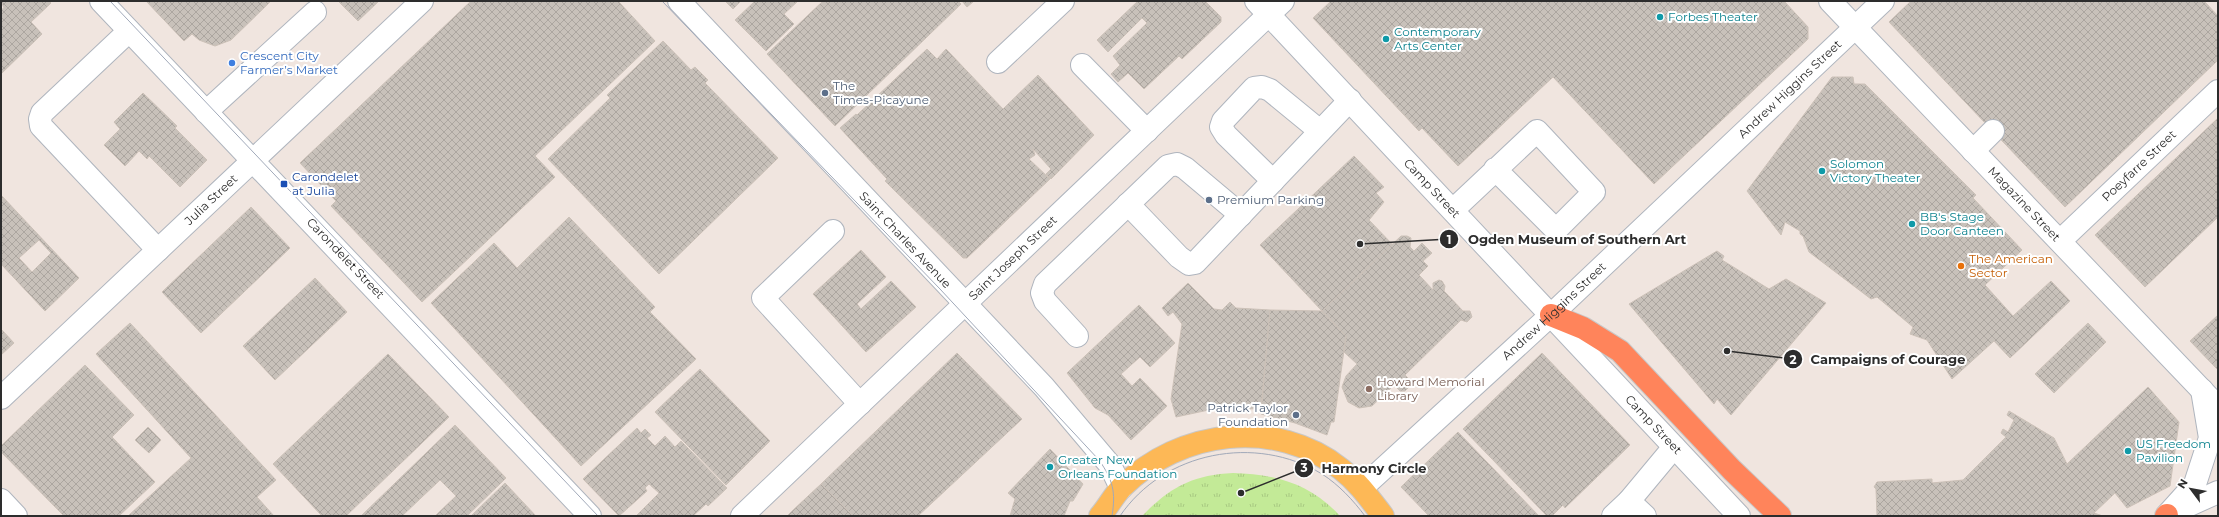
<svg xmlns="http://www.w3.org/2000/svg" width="2219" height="517" viewBox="0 0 2219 517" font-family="Montserrat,sans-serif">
<defs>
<pattern id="park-tufts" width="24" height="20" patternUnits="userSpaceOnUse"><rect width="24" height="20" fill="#c3ea97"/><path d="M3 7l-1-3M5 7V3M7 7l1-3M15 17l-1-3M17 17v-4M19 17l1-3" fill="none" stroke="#a8c982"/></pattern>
<pattern id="building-cross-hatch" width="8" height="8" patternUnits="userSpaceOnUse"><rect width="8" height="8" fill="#c8c1ba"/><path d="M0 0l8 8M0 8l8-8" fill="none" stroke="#aca6a0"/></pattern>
</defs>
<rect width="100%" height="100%" fill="#f0e5df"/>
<path fill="url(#park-tufts)" d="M 1233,473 C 1276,474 1311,484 1340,516 L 1142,516 C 1170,487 1193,475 1233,473 Z"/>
<g fill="url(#building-cross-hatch)" stroke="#ccc1b8" fill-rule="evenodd">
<path d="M 1,1 L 49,1 L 51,3 L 31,22 L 42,34 L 1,74 L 1,10 L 4,8 Z"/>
<path d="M 146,1 L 271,1 L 231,40 L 215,46 L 199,40 L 192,34 L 184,41 Z"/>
<path d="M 338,1 L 379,1 L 358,21 Z"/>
<path d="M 471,1 L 618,1 L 655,41 L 535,156 L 555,177 L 422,302 L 331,206 L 336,201 L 300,163 Z"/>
<path d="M 725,1 L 741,1 L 733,9 Z"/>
<path d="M 755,1 L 798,1 L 784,14 L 794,24 L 766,51 L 735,20 Z"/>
<path d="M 823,1 L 958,1 L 961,4 L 835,126 L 767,54 Z"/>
<path d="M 962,1 L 974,1 L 967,7 Z"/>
<path d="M 1138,1 L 1205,1 L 1221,17 L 1221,22 L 1182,59 L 1179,56 L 1144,89 L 1128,73 L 1118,82 L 1111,74 L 1120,65 L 1113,56 L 1147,23 L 1142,18 L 1108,52 L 1097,40 Z"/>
<path d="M 1331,1 L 1784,1 L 1808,27 L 1808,39 L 1654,184 L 1553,77 L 1458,166 L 1422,128 L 1419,131 L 1313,18 Z"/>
<path d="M 1911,1 L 2204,1 L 2218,16 L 2218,60 L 2065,207 L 1889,22 Z"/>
<path d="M 663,41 L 691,70 L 695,67 L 708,80 L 705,83 L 778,158 L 659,274 L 548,159 L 610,98 L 607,95 Z"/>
<path d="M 927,49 L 937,59 L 946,49 L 1003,109 L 1038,75 L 1094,135 L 1051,179 L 1046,174 L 1051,169 L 1033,149 L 1035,155 L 1029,159 L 1050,179 L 967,258 L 963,258 L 885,181 L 887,179 L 840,128 L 856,114 L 857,115 Z"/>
<path d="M 1832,77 L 1853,77 L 1854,84 L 1865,84 L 1976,195 L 1973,198 L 2022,250 L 1985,285 L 2013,316 L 2051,281 L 2070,301 L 2010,358 L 1994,341 L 1952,379 L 1927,340 L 1910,334 L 1913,327 L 1877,297 L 1871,299 L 1809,252 L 1803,236 L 1800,234 L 1800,231 L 1785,222 L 1781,235 L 1747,191 Z"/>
<path d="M 143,93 L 177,126 L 175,128 L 207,160 L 180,187 L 149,156 L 147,159 L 139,151 L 125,166 L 104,145 L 120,129 L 114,122 Z"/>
<path d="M 2218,118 L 2218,217 L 2145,287 L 2095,235 Z"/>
<path d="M 1354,156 L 1384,187 L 1376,193 L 1384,202 L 1369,220 L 1393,245 L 1322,311 L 1260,245 Z"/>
<path d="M 1,195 L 79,278 L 45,311 L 1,264 ZM 39,240 L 51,253 L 32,272 L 19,258 Z"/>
<path d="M 251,207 L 290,248 L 201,333 L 162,292 Z"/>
<path d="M 569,217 L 655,307 L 650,312 L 696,359 L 581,466 L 431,303 L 494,243 L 517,268 Z"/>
<path d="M 1401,236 L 1407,236 L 1411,238 L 1410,247 L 1414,251 L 1422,243 L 1432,253 L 1423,261 L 1428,266 L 1419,275 L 1433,290 L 1433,283 L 1439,280 L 1442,281 L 1445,286 L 1444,291 L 1463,311 L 1470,311 L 1472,317 L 1467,322 L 1461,320 L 1405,375 L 1410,380 L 1410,386 L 1405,391 L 1400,391 L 1394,385 L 1372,406 L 1359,408 L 1348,402 L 1342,387 L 1346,376 L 1357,364 L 1344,352 L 1346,336 L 1322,311 Z"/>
<path d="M 861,250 L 886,277 L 857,304 L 861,309 L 891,281 L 916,307 L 866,352 L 813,294 Z"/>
<path d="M 1717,251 L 1724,256 L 1722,260 L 1769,289 L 1786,279 L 1826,303 L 1731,415 L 1717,399 L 1714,404 L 1629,304 Z"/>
<path d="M 315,278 L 347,312 L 275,380 L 243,346 Z"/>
<path d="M 1188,283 L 1214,309 L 1222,310 L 1230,302 L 1236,308 L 1270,310 L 1261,409 L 1218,408 L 1176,417 L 1171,399 L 1182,324 L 1173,312 L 1168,316 L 1162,308 Z"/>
<path d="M 1139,305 L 1175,343 L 1150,367 L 1140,357 L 1121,374 L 1132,386 L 1140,378 L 1167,406 L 1131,440 L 1108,415 L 1095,408 L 1067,373 Z"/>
<path d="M 1270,310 L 1322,311 L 1346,336 L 1334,422 L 1331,422 L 1327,435 L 1295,423 L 1261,414 Z"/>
<path d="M 2218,315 L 2218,370 L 2190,341 Z"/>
<path d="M 130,323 L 276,480 L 257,497 L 274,516 L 128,516 L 191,458 L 96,354 Z"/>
<path d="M 2088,323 L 2106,342 L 2054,393 L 2035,374 Z"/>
<path d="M 1,329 L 14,343 L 1,355 Z"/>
<path d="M 957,353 L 1022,419 L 918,516 L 853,516 L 821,484 Z"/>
<path d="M 1542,353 L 1630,445 L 1565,508 L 1563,505 L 1552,516 L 1547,516 L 1463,429 Z"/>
<path d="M 388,354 L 449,417 L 346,516 L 322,516 L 273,464 Z"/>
<path d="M 85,365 L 134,415 L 112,437 L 155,482 L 119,516 L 64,516 L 1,452 L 1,446 Z"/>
<path d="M 700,369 L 770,441 L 726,485 L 655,412 Z"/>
<path d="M 2148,387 L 2179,422 L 2170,486 L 2127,508 L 2115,493 L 2094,513 L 2103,516 L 1877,516 L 1876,489 L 1874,487 L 1877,482 L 1932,479 L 1932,483 L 1963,480 L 2006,437 L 2001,433 L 2003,429 L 2008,432 L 2014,420 L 2007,415 L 2009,411 L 2054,438 L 2067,464 Z"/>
<path d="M 455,425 L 506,478 L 467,516 L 435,516 L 456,496 L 440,480 L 402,516 L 361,516 Z"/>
<path d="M 148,427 L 161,440 L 149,453 L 135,440 Z"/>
<path d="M 637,428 L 641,433 L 645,429 L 651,435 L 647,438 L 655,446 L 665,436 L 675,447 L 681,441 L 727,488 L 708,506 L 706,504 L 693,516 L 636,516 L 659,493 L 649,484 L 645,488 L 647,491 L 619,516 L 583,479 Z"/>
<path d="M 1458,432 L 1539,516 L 1429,516 L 1401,487 Z"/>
<path d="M 1050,449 L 1083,484 L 1073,501 L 1070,501 L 1064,516 L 1010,516 L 1015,499 L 1008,493 Z"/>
<path d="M 505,483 L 536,516 L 472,516 L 472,515 Z"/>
<path d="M 821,484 L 853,516 L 787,516 L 791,512 Z"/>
</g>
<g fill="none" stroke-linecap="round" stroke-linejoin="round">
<defs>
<g id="minor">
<path id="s1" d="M 101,1 L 590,516"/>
<path id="s2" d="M 679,1 L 1044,387 L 1110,465 L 1121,488"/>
<path id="s3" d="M 1256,1 L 1739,516"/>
<path id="s4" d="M 1830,1 L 2218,407"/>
<path d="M 129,31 L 42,113 L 40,119 L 41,126 L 158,250"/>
<path d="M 998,62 L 1063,1"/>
<path d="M 1082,65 L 1147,131"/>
<path d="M 206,112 L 315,12"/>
<path d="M 1973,151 L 1993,131"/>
<path d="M 1273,181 L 1226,135 L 1221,127 L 1223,121 L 1254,88 L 1262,87 L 1270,90 L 1320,131"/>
<path d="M 1128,204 L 1179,257 L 1189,264 L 1195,263 L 1350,100"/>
<path d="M 1453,210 L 1537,131 L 1594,192 L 1556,230 L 1495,169"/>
<path d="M 833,231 L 763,298 L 860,404"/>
<path id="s5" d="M 2060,241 L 2218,91"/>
<path d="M 1077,336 L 1045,301 L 1042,293 L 1045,284 L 1168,166 L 1177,164 L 1185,168 L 1241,215"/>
<path id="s6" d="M 1,398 L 422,1"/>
<path id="s7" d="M 1362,488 L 1551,315 L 1883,1"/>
<path d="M 1,500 L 16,516"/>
<path d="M 1629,501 L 1674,447"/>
<path d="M 2174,512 L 2218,492"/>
<path d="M 2167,515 L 2195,484 L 2210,438 L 2202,390"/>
<path id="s8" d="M 742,516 L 1283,1"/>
<path d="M 1613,516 L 1629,501 L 1645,516"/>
</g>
<path id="major" d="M 1100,516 C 1108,507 1114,495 1122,487 C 1179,430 1276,417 1341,469 C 1358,482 1370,499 1383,516"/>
<g id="highway">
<path d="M 1551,315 L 1583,328 L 1620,351 L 1732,470 L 1780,516"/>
<path d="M 2166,516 L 2167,515"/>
</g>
</defs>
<use href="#minor" stroke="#afb5be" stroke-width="24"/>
<use href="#major" stroke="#c8c8c8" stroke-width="24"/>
<use href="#highway" stroke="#c8c8c8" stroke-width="24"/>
<use href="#minor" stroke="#fff" stroke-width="22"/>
<use href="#major" stroke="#fdb856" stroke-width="22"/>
<use href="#highway" stroke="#ff845b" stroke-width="22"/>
<g stroke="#a1a9b9" stroke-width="1">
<path d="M 110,1 L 598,516"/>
<path d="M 662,1 L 940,289 L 1099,460 C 1113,480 1116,492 1112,516"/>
<path d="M 1120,516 C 1164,451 1256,434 1322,474 C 1339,485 1353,500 1365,516"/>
</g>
</g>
<g fill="#0f9aa8" stroke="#fff" stroke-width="1.5">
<circle cx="1660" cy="17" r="4"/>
<circle cx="1386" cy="39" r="4"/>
<circle cx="1822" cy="171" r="4"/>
<circle cx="1912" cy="224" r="4"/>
<circle cx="2128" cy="451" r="4"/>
<circle cx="1050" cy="467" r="4"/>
</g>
<circle fill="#3f7fe0" stroke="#fff" stroke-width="1.5" cx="232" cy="63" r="4"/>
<g fill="#5c6f8a" stroke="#fff" stroke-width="1.5">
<circle cx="825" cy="93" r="4"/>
<circle cx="1209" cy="200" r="4"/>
<circle cx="1296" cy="415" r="4"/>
</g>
<rect fill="#1a4fb4" stroke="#fff" stroke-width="1.5" x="280" y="180" width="8" height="8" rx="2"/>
<circle fill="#e8710a" stroke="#fff" stroke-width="1.5" cx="1961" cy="266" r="4"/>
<circle fill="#8d6e63" stroke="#fff" stroke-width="1.5" cx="1369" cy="389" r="4"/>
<g text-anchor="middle" stroke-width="4" stroke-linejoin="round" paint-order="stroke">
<g font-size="12" fill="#0d838f" stroke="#fff" text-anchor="start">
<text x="1668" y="21">Forbes Theater</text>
<text x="1394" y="36">Contemporary<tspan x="1394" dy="14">Arts Center</tspan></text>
<text x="1830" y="168">Solomon<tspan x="1830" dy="14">Victory Theater</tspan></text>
<text x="1920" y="221">BB's Stage<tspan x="1920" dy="14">Door Canteen</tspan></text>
<text x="2136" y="448">US Freedom<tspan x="2136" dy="14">Pavilion</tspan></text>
<text x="1058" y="464">Greater New<tspan x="1058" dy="14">Orleans Foundation</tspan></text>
</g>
<g font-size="12" fill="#366cbe" stroke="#fff" text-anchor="start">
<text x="240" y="60">Crescent City<tspan x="240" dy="14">Farmer’s Market</tspan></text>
</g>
<g font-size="12" fill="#4e5e75" stroke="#fff" text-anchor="start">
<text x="833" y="90">The<tspan x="833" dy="14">Times-Picayune</tspan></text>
<text x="1217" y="204">Premium Parking</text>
<text x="1288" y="412" text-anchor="end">Patrick Taylor<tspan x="1288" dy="14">Foundation</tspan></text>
</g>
<g font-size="12" fill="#2d2d2d" stroke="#fff">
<text dy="4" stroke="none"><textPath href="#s7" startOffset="585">Andrew Higgins Street</textPath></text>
<text dy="4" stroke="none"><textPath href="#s5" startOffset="109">Poeyfarre Street</textPath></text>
<text dy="4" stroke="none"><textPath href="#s3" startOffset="257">Camp Street</textPath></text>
<text dy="4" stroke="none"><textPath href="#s6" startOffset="289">Julia Street</textPath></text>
<text dy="4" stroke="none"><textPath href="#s4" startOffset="281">Magazine Street</textPath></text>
<text dy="4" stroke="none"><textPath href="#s2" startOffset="329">Saint Charles Avenue</textPath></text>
<text dy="4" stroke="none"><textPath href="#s1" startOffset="355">Carondelet Street</textPath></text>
<text dy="4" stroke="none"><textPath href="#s8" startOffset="374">Saint Joseph Street</textPath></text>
<text dy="4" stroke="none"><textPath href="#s7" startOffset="261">Andrew Higgins Street</textPath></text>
<text dy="4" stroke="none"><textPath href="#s3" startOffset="581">Camp Street</textPath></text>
</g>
<g font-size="12" fill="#164399" stroke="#fff" text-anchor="start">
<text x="292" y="181">Carondelet<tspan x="292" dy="14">at Julia</tspan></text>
</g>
<g font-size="12" fill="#c56008" stroke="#fff" text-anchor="start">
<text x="1969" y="263">The American<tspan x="1969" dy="14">Sector</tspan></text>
</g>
<g font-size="12" fill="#785e54" stroke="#fff" text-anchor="start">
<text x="1377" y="386">Howard Memorial<tspan x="1377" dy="14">Library</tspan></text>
</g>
</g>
<path fill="none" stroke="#2d2d2d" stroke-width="1.5" d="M1360 244L1449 239M1727 351L1793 359M1241 493L1304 468"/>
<g fill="#2d2d2d" stroke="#fff" stroke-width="1.5">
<circle cx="1360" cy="244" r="4"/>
<circle cx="1727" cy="351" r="4"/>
<circle cx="1241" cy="493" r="4"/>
<circle cx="1449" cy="239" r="10"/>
<circle cx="1793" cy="359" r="10"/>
<circle cx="1304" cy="468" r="10"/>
</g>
<g font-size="12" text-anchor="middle" font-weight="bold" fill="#fff">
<text x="1449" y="244">1</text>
<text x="1793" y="364">2</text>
<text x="1304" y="472">3</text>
</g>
<g font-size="13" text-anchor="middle" font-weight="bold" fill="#2d2d2d" stroke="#fff" stroke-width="4" stroke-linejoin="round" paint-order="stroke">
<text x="1577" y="244">Ogden Museum of Southern Art</text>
<text x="1888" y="364">Campaigns of Courage</text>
<text x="1374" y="473">Harmony Circle</text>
</g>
<rect width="2219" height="517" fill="none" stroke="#2d2d2d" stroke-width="4"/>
<g transform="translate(2191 489) rotate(302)" stroke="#ffffff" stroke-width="3" paint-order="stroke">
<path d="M0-3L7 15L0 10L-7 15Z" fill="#2d2d2d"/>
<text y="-6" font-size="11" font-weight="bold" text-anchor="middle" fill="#2d2d2d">N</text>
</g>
</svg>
